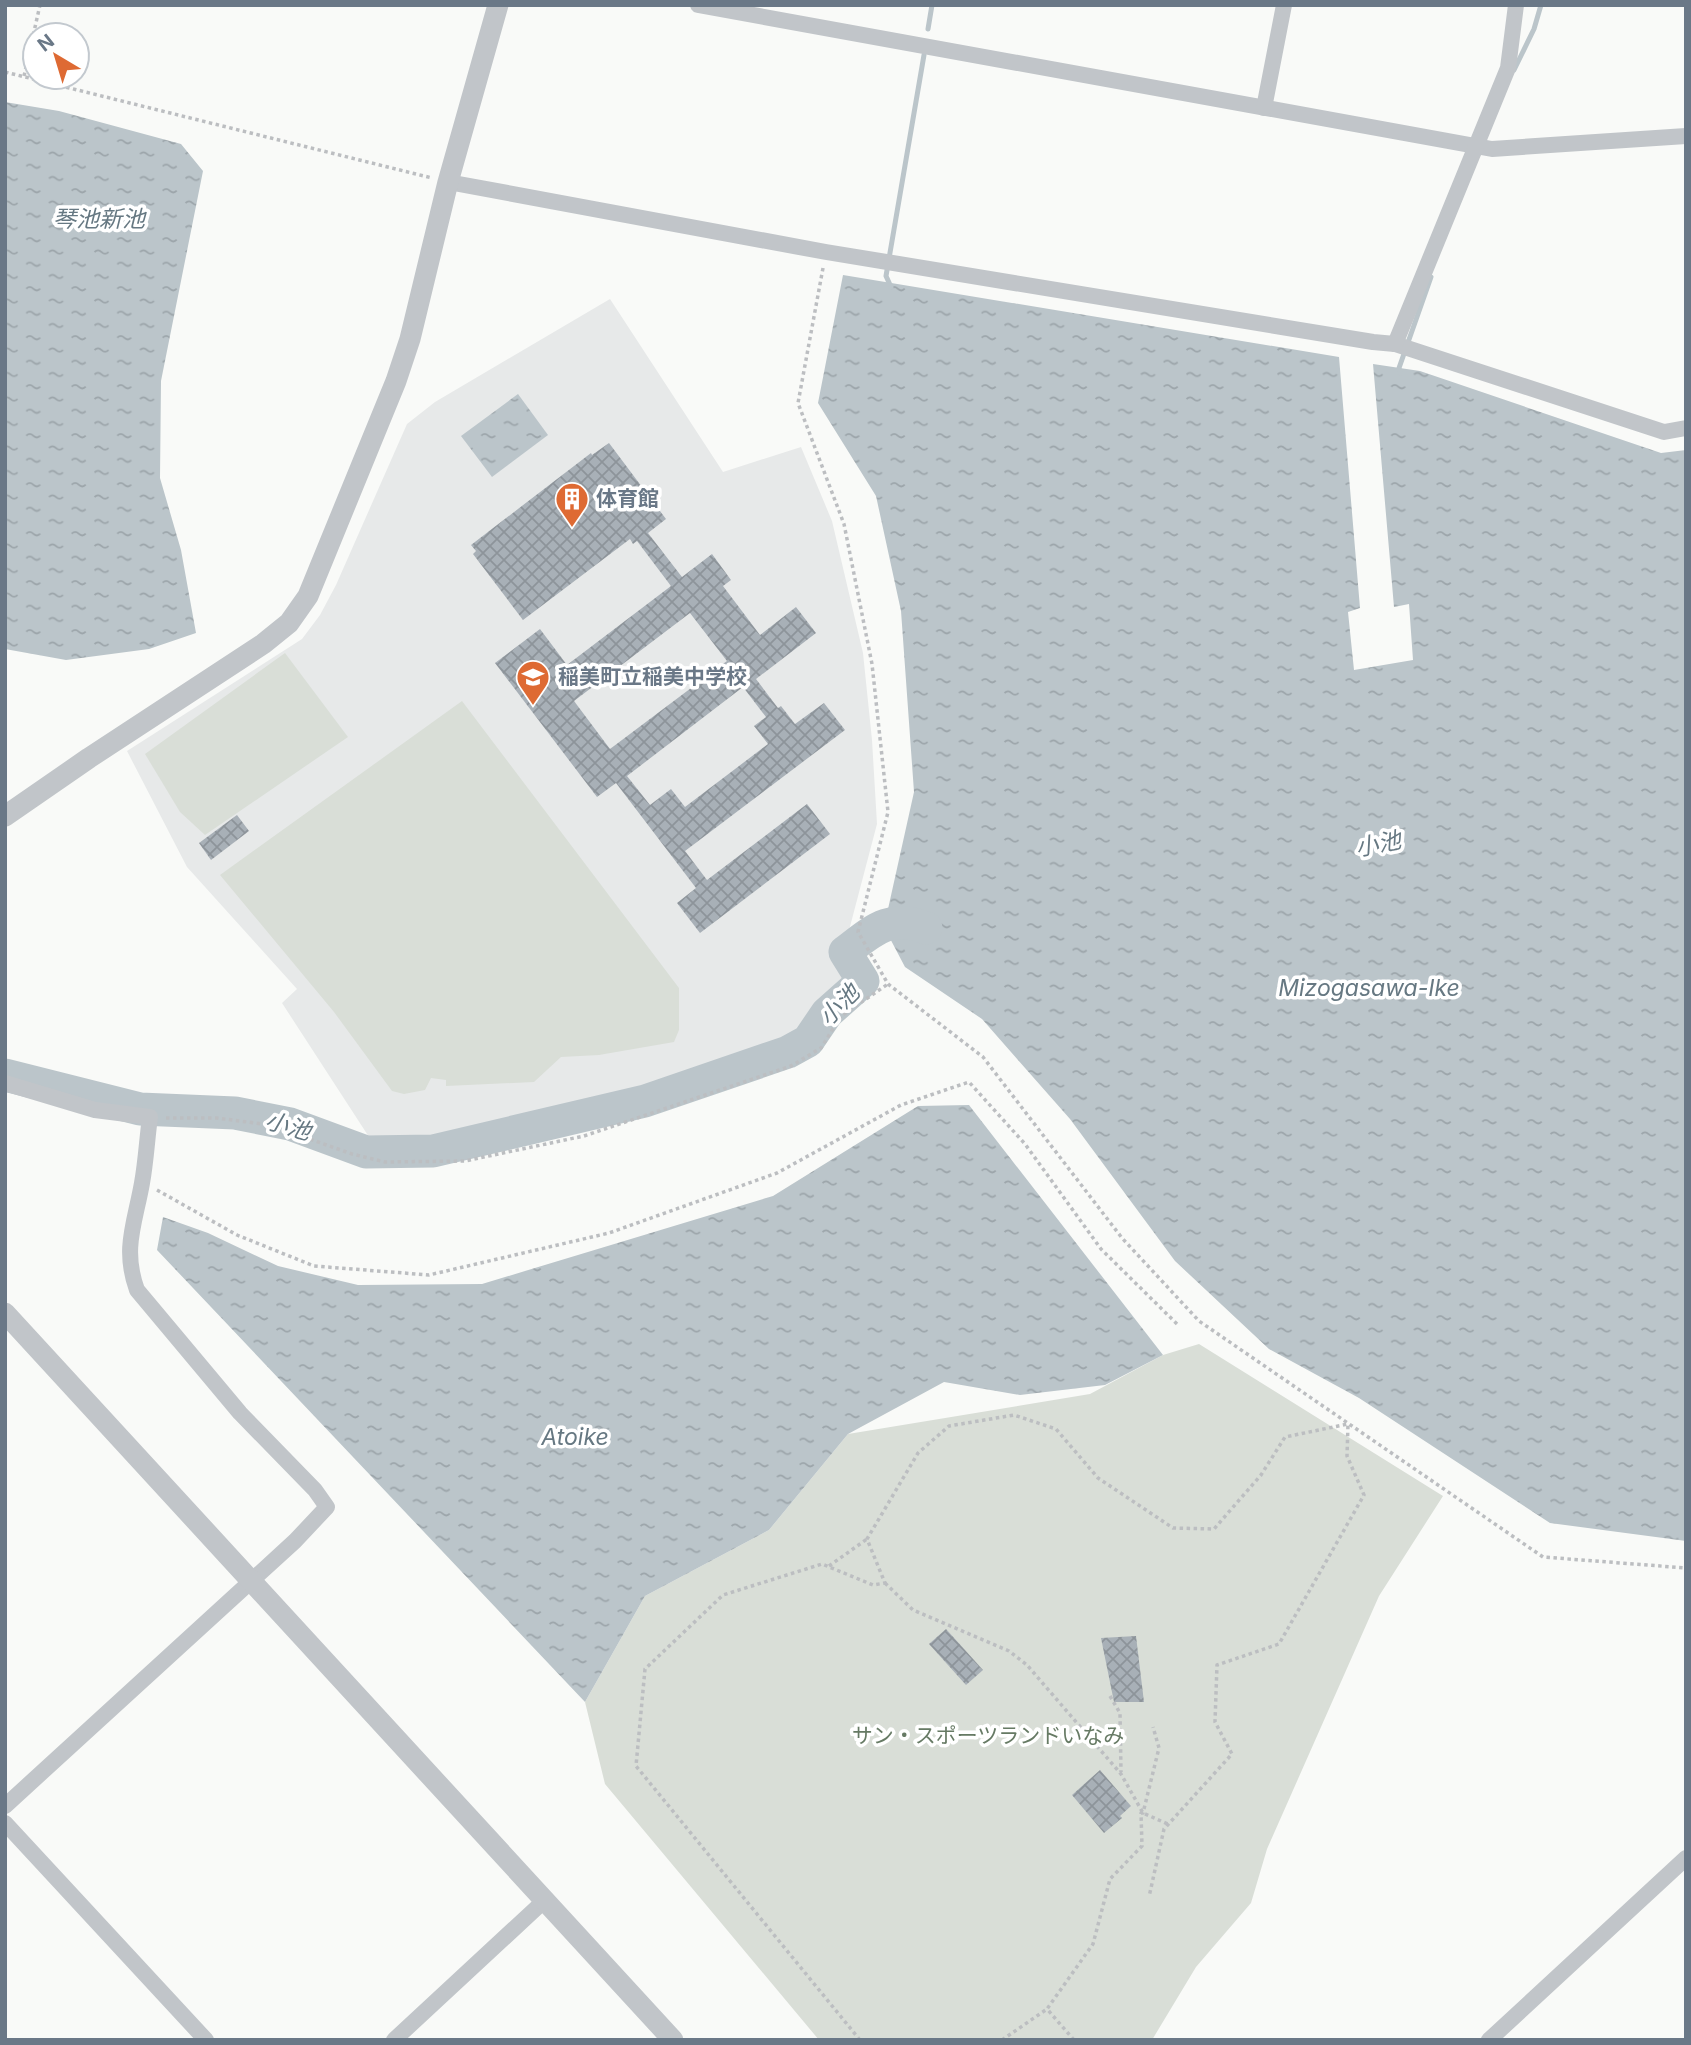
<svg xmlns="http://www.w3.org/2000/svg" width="1691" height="2045" viewBox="0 0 1691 2045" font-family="Inter,'Noto Sans JP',sans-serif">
<defs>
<pattern id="water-ripples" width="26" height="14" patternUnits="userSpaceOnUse" patternTransform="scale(1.75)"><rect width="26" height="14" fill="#bbc5ca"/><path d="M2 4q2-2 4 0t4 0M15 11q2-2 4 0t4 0" fill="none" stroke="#9ca5aa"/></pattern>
<pattern id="building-cross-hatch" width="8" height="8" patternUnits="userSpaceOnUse" patternTransform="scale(1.75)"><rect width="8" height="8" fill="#a8b0b7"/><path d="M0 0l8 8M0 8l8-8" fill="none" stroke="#8d949a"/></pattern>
</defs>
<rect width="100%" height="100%" fill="#f9faf8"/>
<path fill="#e7e9e9" d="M 610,299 L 723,472 L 801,447 L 832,521 L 863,653 L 872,740 L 877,824 L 847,938 L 831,946 L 847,980 L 788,1042 L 631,1098 L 457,1136 L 369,1137 L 282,1003 L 297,989 L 187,867 L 127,751 L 302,639 L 320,615 L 336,585 L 407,424 L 435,402 Z"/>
<g fill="#d9ded7">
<path d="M 285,653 L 348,737 L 205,835 L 180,812 L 145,754 Z"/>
<path d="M 462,701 L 679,988 L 679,1030 L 674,1042 L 599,1055 L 561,1057 L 534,1082 L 446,1086 L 446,1080 L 431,1078 L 425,1090 L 404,1094 L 392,1091 L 334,1012 L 220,875 Z"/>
<path d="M 1199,1344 L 1443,1496 L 1379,1596 L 1267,1849 L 1251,1903 L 1196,1967 L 1152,2040 L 819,2040 L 605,1784 L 585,1702 L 645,1596 L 769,1530 L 848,1434 L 1090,1394 L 1163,1355 Z"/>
</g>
<g fill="url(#water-ripples)">
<path d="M 5,102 L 59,111 L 181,144 L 203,171 L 161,381 L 160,478 L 181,550 L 196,633 L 149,649 L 66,660 L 5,649 Z"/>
<path d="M 843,275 L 1339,357 L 1360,608 L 1348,612 L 1354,670 L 1413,660 L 1409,604 L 1394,607 L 1373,364 L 1420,371 L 1661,453 L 1686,450 L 1686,1541 L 1550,1523 L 1359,1398 L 1269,1349 L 1175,1261 L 1070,1119 L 982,1019 L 905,967 L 884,927 L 914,792 L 901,611 L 876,496 L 818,403 Z"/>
<path d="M 518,394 L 548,435 L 492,477 L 461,436 Z"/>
<path d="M 969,1105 L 1163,1355 L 1105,1385 L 1020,1395 L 944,1382 L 848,1434 L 769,1530 L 645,1596 L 585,1702 L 157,1250 L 163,1217 L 208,1233 L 278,1266 L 358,1285 L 482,1284 L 773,1196 L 918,1106 Z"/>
</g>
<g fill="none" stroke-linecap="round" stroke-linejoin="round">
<g stroke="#bbc5ca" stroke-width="5">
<path d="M 928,29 L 932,5"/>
<path d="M 1514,70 L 1534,29 L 1541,5"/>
<path d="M 891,287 L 886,276 L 924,55"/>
<path d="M 1400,373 L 1399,368 L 1431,277"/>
</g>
<path stroke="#bbc5ca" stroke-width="33" d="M 5,1075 L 140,1109 L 235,1113 L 290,1124 L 366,1152 L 433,1151 L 645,1101 L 788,1052 L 808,1041 L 827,1013 L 863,981 L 845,952 C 874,930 889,914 926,928"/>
</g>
<g fill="url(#building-cross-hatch)" fill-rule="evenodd">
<path d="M 609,443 L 666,519 L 648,533 L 682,577 L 712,554 L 731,580 L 723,586 L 760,635 L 796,607 L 816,633 L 756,679 L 778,708 L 781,706 L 795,724 L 824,703 L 845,730 L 685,851 L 707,880 L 807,804 L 830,834 L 700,933 L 677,903 L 696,888 L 616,783 L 597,797 L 495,663 L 540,629 L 567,665 L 671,586 L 637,541 L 633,544 L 630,539 L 523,620 L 473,554 L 476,551 L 471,545 L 591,453 L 592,455 ZM 690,613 L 727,661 L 610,749 L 574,701 ZM 743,687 L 766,717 L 754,726 L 768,744 L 685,807 L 671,789 L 650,805 L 627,776 Z"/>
<path d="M 237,815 L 249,831 L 211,860 L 199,843 Z"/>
<path d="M 946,1629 L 983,1670 L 966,1685 L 929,1644 Z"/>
<path d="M 1136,1636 L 1144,1702 L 1114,1702 L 1101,1638 Z"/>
<path d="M 1100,1770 L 1131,1806 L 1120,1816 L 1122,1818 L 1104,1833 L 1072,1795 Z"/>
</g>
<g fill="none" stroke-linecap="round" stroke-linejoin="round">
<g stroke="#bcbec1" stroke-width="3.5" stroke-dasharray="3.5 3.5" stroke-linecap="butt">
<path d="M 5,72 L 432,178"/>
<path d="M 24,76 L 40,5"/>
<path d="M 823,268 L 798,403 L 844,524 L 872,664 L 888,812 L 858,932 L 888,984 L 983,1057 L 1122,1238 L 1199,1321 L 1543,1557 L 1686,1568"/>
<path d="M 166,1118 L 217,1118 L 270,1125 L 352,1154 L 385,1162 L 465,1161 L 584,1136 L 791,1066 L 821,1048 L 841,1016 L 888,984"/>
<path d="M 157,1190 L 237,1235 L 314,1266 L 429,1275 L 609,1233 L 777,1173 L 901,1105 L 969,1082 L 1025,1144 L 1101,1249 L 1177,1324"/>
<path d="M 829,1566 L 867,1539"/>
<path d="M 885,1583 L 913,1610 L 1009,1651 L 1027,1665 L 1121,1774 L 1143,1813 L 1170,1825"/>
<path d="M 1110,1696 L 1120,1713 L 1121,1772"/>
<path d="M 860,2040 L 636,1766 L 645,1669 L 723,1595 L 822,1564 L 873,1585 L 885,1583 L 867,1539 L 918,1453 L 949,1426 L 1014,1415 L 1056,1429 L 1098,1478 L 1173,1528 L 1214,1529 L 1261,1475 L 1285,1437 L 1348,1424 L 1347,1456 L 1364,1495 L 1279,1644 L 1217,1665 L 1215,1722 L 1232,1754 L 1164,1829 L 1149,1897"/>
<path d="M 1002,2040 L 1047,2009"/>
<path d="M 1074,2040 L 1047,2009 L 1093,1944 L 1110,1879 L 1142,1846 L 1141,1813 L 1143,1813 L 1159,1748 L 1153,1727"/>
</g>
<g stroke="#c1c5c9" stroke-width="16">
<path d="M 698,5 L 1492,149 L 1686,136"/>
<path d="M 1264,108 L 1284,5"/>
<path d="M 448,182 L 826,252 L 1373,342 L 1395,344 L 1664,432 L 1686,428"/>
<path d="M 1395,344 L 1508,68 L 1516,5"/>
<path d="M 5,1083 L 95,1110 L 150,1117 C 147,1139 146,1161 142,1183 C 135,1223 122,1249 137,1290 L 240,1413 L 315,1490 L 327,1507 L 295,1541 L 5,1806"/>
<path d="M 5,1823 L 206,2040"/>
<path d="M 394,2040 L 545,1900"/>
<path d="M 1489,2040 L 1686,1858"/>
</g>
<g stroke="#c1c5c9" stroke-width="21">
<path d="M 5,816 L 89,758 L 263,644 L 289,623 L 308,596 L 396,381 L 410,339 L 448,182 L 498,5"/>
<path d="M 5,1313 L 673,2040"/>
</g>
</g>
<defs>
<symbol id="building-pin" viewBox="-11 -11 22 30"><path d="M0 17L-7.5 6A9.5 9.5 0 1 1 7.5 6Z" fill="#de6a33" stroke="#fff"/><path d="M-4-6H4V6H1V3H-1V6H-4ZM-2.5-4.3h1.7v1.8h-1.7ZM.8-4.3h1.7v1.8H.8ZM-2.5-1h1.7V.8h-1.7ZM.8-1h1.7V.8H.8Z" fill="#fff"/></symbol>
<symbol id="school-pin" viewBox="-11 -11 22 30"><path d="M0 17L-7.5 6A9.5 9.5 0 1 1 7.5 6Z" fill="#de6a33" stroke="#fff"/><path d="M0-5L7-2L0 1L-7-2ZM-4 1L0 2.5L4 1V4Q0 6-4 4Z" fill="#fff"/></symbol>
</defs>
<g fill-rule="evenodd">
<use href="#building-pin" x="553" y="480" width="38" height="52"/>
<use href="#school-pin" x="514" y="658" width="38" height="52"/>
</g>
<g text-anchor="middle" stroke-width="7" stroke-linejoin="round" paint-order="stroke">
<g font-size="21" font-weight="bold" fill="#6a7887" stroke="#fff" text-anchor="start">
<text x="596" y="506">体育館</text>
<text x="558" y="684">稲美町立稲美中学校</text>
</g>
<g font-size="21" fill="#667a64" stroke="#fff">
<text x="988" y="1743">サン・スポーツランドいなみ</text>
</g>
<g font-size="23" font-style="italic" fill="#667882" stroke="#fff">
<text x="99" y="227">琴池新池</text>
<text transform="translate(1378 844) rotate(-11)" y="8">小池</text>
<text x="1369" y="996">Mizogasawa-Ike</text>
<text transform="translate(839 1005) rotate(-46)" y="8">小池</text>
<text transform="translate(288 1126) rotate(16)" y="8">小池</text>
<text x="575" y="1445">Atoike</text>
</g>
</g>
<rect width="1691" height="2045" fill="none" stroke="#6a7887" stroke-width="14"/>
<g transform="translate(56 56) rotate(322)"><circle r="33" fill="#ffffff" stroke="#c3c9cf" stroke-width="2"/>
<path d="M0-5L12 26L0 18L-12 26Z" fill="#de6a33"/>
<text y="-10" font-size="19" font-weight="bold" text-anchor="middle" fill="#6a7887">N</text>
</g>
</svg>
